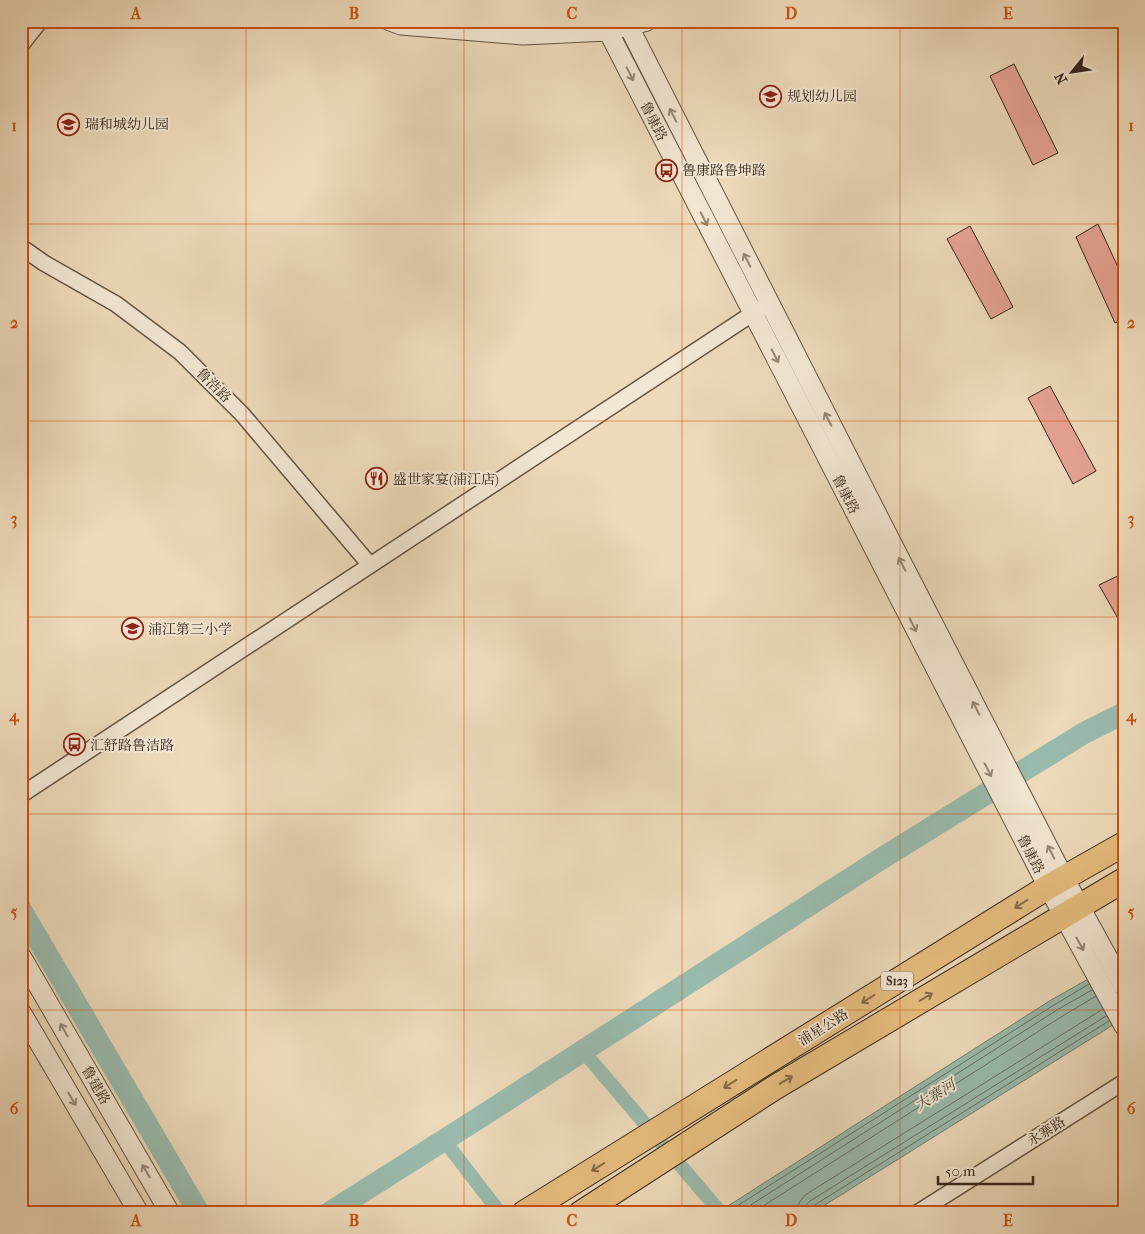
<svg xmlns="http://www.w3.org/2000/svg" width="1145" height="1234" viewBox="0 0 1145 1234" font-family="'IM FELL French Canon','Noto Serif SC',serif">
<rect width="100%" height="100%" fill="#eddabb"/>
<filter id="stains"><feTurbulence type="fractalNoise" baseFrequency=".004" numOctaves="4"/><feColorMatrix values="0 0 0 0 .2 0 0 0 0 .09 0 0 0 0 .02 0 0 0 .5 -.17"/></filter>
<radialGradient id="worn" r=".72"><stop offset=".6" stop-color="#630" stop-opacity="0"/><stop offset="1" stop-color="#630" stop-opacity=".3"/></radialGradient>
<path fill="#99bbad" stroke="#717f72" d="M 1124,959 L 1124,1018 L 812,1213 L 717,1213 L 1051,1000 Z"/>
<g fill="none" stroke-linecap="round" stroke-linejoin="round">
<g stroke="#687064" stroke-width="1">
<path d="M 726,1213 L 1054,1005 L 1089,984"/>
<path d="M 738,1213 L 1057,1010 L 1092,990"/>
<path d="M 752,1213 L 1061,1017 L 1096,996"/>
<path d="M 797,1213 L 799,1203 L 805,1195 L 1103,1009"/>
<path d="M 804,1213 L 805,1206 L 810,1201 L 1106,1016"/>
<path d="M 810,1213 L 813,1206 L 1109,1021"/>
</g>
<g stroke="#99bbad" stroke-width="14">
<path d="M 583,1051 L 721,1213"/>
<path d="M 444,1140 L 500,1213"/>
</g>
<g stroke="#99bbad" stroke-width="22">
<path d="M 21,910 L 199,1213"/>
<path d="M 329,1213 L 471,1123 L 876,862 L 1084,733 L 1124,713"/>
</g>
</g>
<g fill="#e5a294" stroke="#36261a">
<path d="M 1014,64 L 1058,153 L 1033,165 L 990,76 Z"/>
<path d="M 1098,224 L 1124,280 L 1124,319 L 1115,323 L 1076,237 Z"/>
<path d="M 970,226 L 1013,307 L 991,319 L 947,239 Z"/>
<path d="M 1050,386 L 1096,471 L 1073,484 L 1028,398 Z"/>
<path d="M 1124,573 L 1124,629 L 1099,585 Z"/>
</g>
<g fill="none" stroke-linecap="round" stroke-linejoin="round">
<defs>
<g id="minor">
<path d="M 21,45 L 40,21"/>
<path d="M 21,247 L 44,263 L 116,304 L 180,352 L 242,414 L 370,565"/>
<path d="M 21,795 L 761,308"/>
<path d="M 917,1213 L 1124,1082"/>
</g>
<g id="tertiary">
<path d="M 390,21 L 401,25 L 523,35 L 608,31 L 647,21"/>
<path d="M 604,21 L 608,31 L 1048,887 L 1124,1026"/>
<path d="M 626,21 L 883,526 L 1064,878 L 1124,987"/>
<path d="M 21,956 L 170,1213"/>
<path d="M 21,1012 L 139,1213"/>
</g>
<g id="primary">
<path d="M 524,1213 L 1048,887 L 1124,844"/>
<path d="M 581,1213 L 774,1088 L 1124,880"/>
</g>
</defs>
<use href="#minor" stroke="#645342" stroke-width="18"/>
<use href="#tertiary" stroke="#645342" stroke-width="21"/>
<use href="#primary" stroke="#36261a" stroke-width="26"/>
<use href="#minor" stroke="#f3e7d3" stroke-width="15"/>
<use href="#tertiary" stroke="#f3e7d3" stroke-width="19"/>
<use href="#primary" stroke="#e6bd7e" stroke-width="24"/>
</g>
<defs><path id="oneway-shaft" d="M-6 0H5M1.5-3L5.5 0L1.5 3" fill="none" stroke-width="1.6" stroke-linecap="round" stroke-linejoin="round" transform="scale(1.25)"/></defs>
<g stroke="#948676">
<use href="#oneway-shaft" transform="translate(630 74) rotate(63)"/>
<use href="#oneway-shaft" transform="translate(673 115) rotate(-117)"/>
<use href="#oneway-shaft" transform="translate(704 219) rotate(63)"/>
<use href="#oneway-shaft" transform="translate(747 260) rotate(-117)"/>
<use href="#oneway-shaft" transform="translate(775 356) rotate(63)"/>
<use href="#oneway-shaft" transform="translate(828 419) rotate(-117)"/>
<use href="#oneway-shaft" transform="translate(902 564) rotate(-117)"/>
<use href="#oneway-shaft" transform="translate(913 625) rotate(63)"/>
<use href="#oneway-shaft" transform="translate(976 708) rotate(-117)"/>
<use href="#oneway-shaft" transform="translate(988 770) rotate(63)"/>
<use href="#oneway-shaft" transform="translate(1051 852) rotate(-117)"/>
<use href="#oneway-shaft" transform="translate(1080 944) rotate(61)"/>
<use href="#oneway-shaft" transform="translate(64 1030) rotate(-120)"/>
<use href="#oneway-shaft" transform="translate(72 1099) rotate(60)"/>
<use href="#oneway-shaft" transform="translate(146 1171) rotate(-120)"/>
</g>
<g stroke="#856a47">
<use href="#oneway-shaft" transform="translate(1021 904) rotate(148)"/>
<use href="#oneway-shaft" transform="translate(926 997) rotate(-31)"/>
<use href="#oneway-shaft" transform="translate(868 999) rotate(148)"/>
<use href="#oneway-shaft" transform="translate(786 1080) rotate(-31)"/>
<use href="#oneway-shaft" transform="translate(730 1084) rotate(148)"/>
<use href="#oneway-shaft" transform="translate(598 1167) rotate(148)"/>
</g>
<path fill="none" stroke="#cd510e" stroke-width="1" stroke-opacity="0.55" d="M 246,21 L 246,1213M 464,21 L 464,1213M 682,21 L 682,1213M 900,21 L 900,1213M 21,224 L 1124,224M 21,421 L 1124,421M 21,617 L 1124,617M 21,814 L 1124,814M 21,1010 L 1124,1010"/>
<defs>
<symbol id="school-ring" viewBox="-11 -11 22 22"><circle r="9.5" fill="#f3e7d3" stroke="#8f2418" stroke-width="1.5"/><path d="M0-5L7-2L0 1L-7-2ZM-4 1L0 2.5L4 1V4Q0 6-4 4Z" fill="#8f2418"/></symbol>
<symbol id="bus-ring" viewBox="-11 -11 22 22"><circle r="9.5" fill="#f3e7d3" stroke="#8f2418" stroke-width="1.5"/><path d="M-5-6H5V4H4V6H2V4H-2V6H-4V4H-5ZM-3.5-4V0h7V-4ZM-3.5 1.2v1.5H-2V1.2ZM2 1.2v1.5H3.5V1.2Z" fill="#8f2418"/></symbol>
<symbol id="restaurant-ring" viewBox="-11 -11 22 22"><circle r="9.5" fill="#f3e7d3" stroke="#8f2418" stroke-width="1.5"/><path d="M-5-6h1v4h1v-4h1v4h1v-4h1v5L-1.5 .5V6h-2V.5L-5-1ZM5-6V6H3V1.5H1.5Q1.5-4 5-6Z" fill="#8f2418"/></symbol>
</defs>
<g fill-rule="evenodd">
<use href="#school-ring" x="758" y="84" width="25" height="25"/>
<use href="#school-ring" x="56" y="112" width="25" height="25"/>
<use href="#bus-ring" x="654" y="158" width="25" height="25"/>
<use href="#restaurant-ring" x="364" y="466" width="25" height="25"/>
<use href="#school-ring" x="120" y="616" width="25" height="25"/>
<use href="#bus-ring" x="62" y="732" width="25" height="25"/>
</g>
<g text-anchor="middle" stroke-width="4" stroke-linejoin="round" paint-order="stroke">
<rect fill="#f3e7d3" stroke="#6f6052" stroke-width="1" x="881" y="971.5" width="32" height="19" rx="4"/>
<g font-size="12" font-weight="bold" fill="#36261a">
<text x="897" y="985">S123</text>
</g>
<g font-size="14" fill="#36261a" stroke="#f3e7d3" text-anchor="start">
<text x="787" y="101">规划幼儿园</text>
<text x="85" y="129">瑞和城幼儿园</text>
<text x="682" y="175">鲁康路鲁坤路</text>
<text x="393" y="484">盛世家宴(浦江店)</text>
<text x="148" y="634">浦江第三小学</text>
<text x="90" y="750">汇舒路鲁洁路</text>
</g>
<g font-size="14" fill="#36261a" stroke="#f3e7d3">
<text transform="translate(654 121) rotate(63)" y="5">鲁康路</text>
<text transform="translate(214 385) rotate(45)" y="5">鲁浩路</text>
<text transform="translate(846 494) rotate(63)" y="5">鲁康路</text>
<text transform="translate(1031 854) rotate(63)" y="5">鲁康路</text>
<text transform="translate(823 1027) rotate(-32)" y="5">浦星公路</text>
<text transform="translate(96 1085) rotate(60)" y="5">鲁建路</text>
<text transform="translate(1046 1131) rotate(-32)" y="5">永寨路</text>
</g>
<g font-size="15" font-style="italic" fill="#4f4b3f" stroke="#f3e7d3">
<text transform="translate(935 1095) rotate(-32)" y="5">大寨河</text>
</g>
</g>
<rect width="1145" height="1234" fill="none" stroke="#eddabb" stroke-width="55"/>
<g transform="translate(1072 72) rotate(240)" stroke="#f3e7d3" stroke-width="4" paint-order="stroke">
<path d="M0-4L9 19L0 12L-9 19Z" fill="#36261a"/>
<text y="-8" font-size="14" font-weight="bold" text-anchor="middle" fill="#36261a">N</text>
</g>
<path d="M938 1176v8h95v-8" fill="none" stroke="#36261a" stroke-width="2.5"/>
<text x="945" y="1176" font-size="15" fill="#36261a" stroke="#f3e7d3" stroke-width="4" paint-order="stroke">50 m</text>
<rect x="28" y="28" width="1090" height="1178" fill="none" stroke="#cd510e" stroke-width="2"/>
<g font-size="16" text-anchor="middle" font-weight="bold" fill="#cd510e">
<text x="136" y="19">A</text>
<text x="354" y="19">B</text>
<text x="572" y="19">C</text>
<text x="791" y="19">D</text>
<text x="1008" y="19">E</text>
<text x="14" y="131">1</text>
<text x="1131" y="131">1</text>
<text x="14" y="328">2</text>
<text x="1131" y="328">2</text>
<text x="14" y="524">3</text>
<text x="1131" y="524">3</text>
<text x="14" y="721">4</text>
<text x="1131" y="721">4</text>
<text x="14" y="917">5</text>
<text x="1131" y="917">5</text>
<text x="14" y="1114">6</text>
<text x="1131" y="1114">6</text>
<text x="136" y="1226">A</text>
<text x="354" y="1226">B</text>
<text x="572" y="1226">C</text>
<text x="791" y="1226">D</text>
<text x="1008" y="1226">E</text>
</g>
<rect width="100%" height="100%" filter="url(#stains)"/>
<rect width="100%" height="100%" fill="url(#worn)"/>
</svg>
